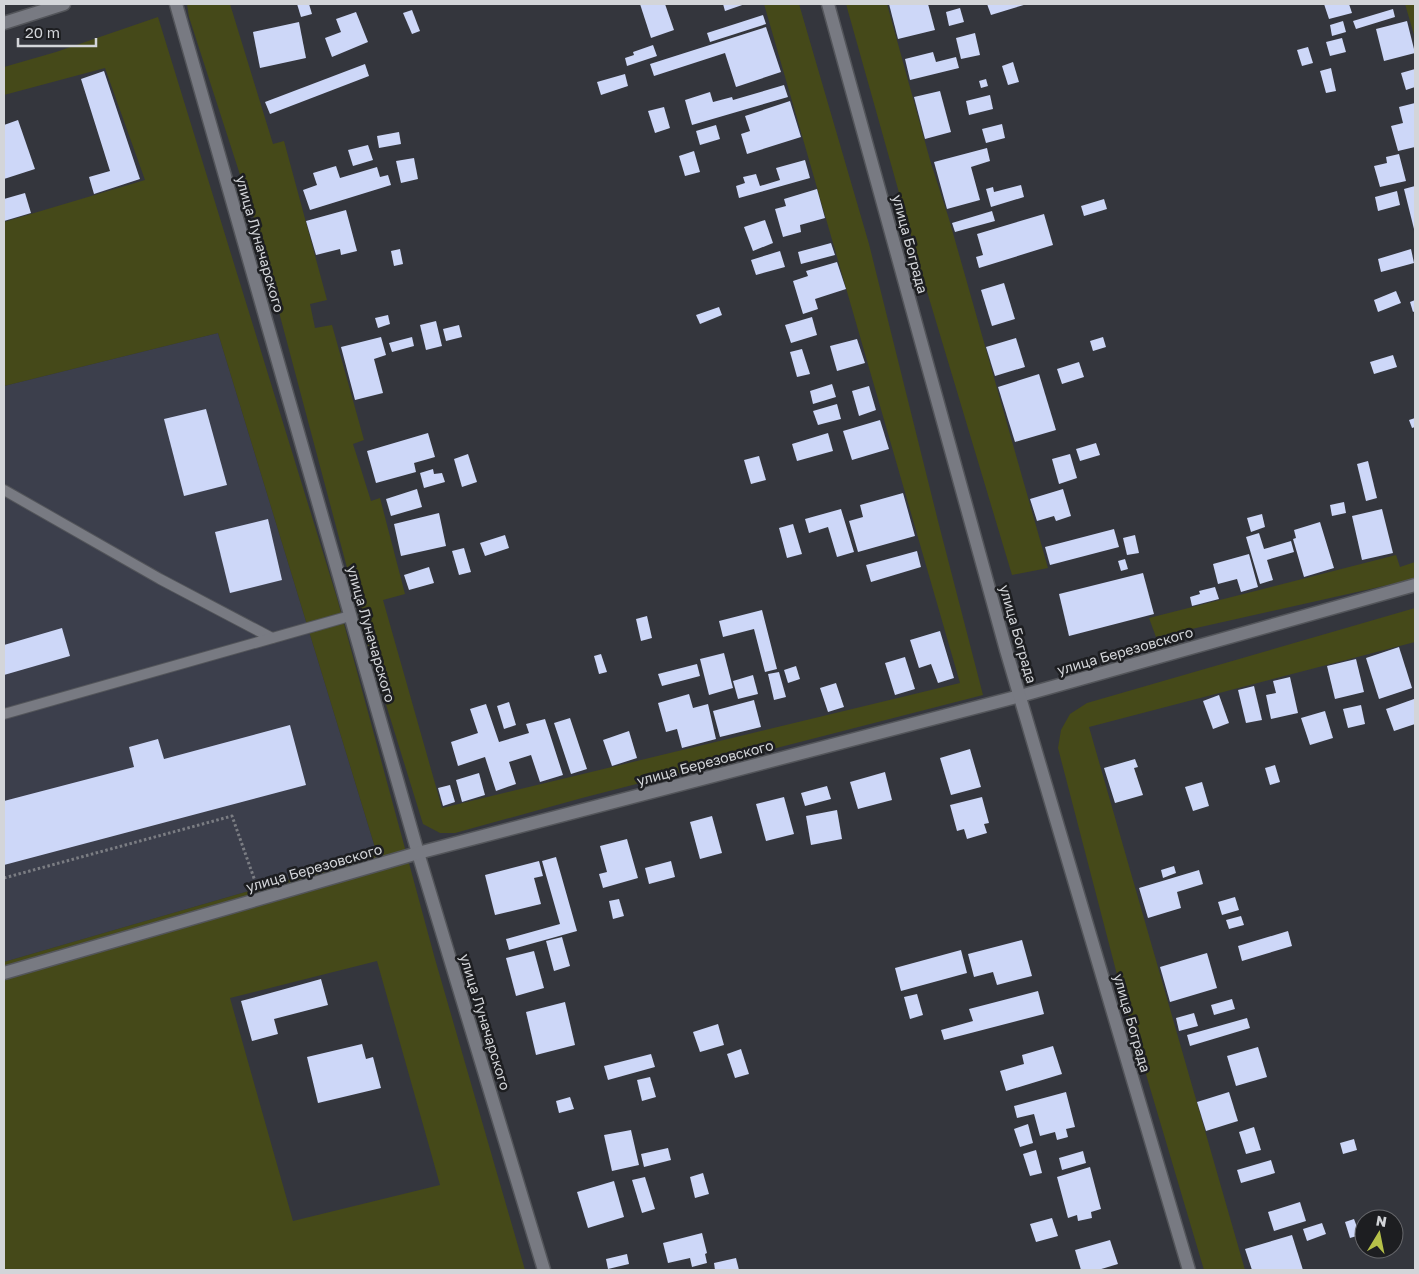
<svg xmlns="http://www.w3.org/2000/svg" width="1419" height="1274" viewBox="0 0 1419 1274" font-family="'Golos Text',sans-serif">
<rect width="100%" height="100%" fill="#34363d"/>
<path fill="#3c3f4c" d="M 218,333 L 377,854 L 4,962 L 4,386 Z"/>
<g fill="#454919" fill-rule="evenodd">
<path d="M 187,4 L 230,4 L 273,144 L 284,141 L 327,300 L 310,304 L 315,328 L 332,325 L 364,440 L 353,444 L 371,501 L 380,498 L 405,594 L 383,600 L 442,808 L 960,683 L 764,4 L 799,4 L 869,244 L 938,521 L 983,695 L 582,798 L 455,833 L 440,833 L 423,824 L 367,643 L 254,218 L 189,17 Z"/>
<path d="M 846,4 L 887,4 L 930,160 L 949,219 L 1048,568 L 1012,575 L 923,278 Z"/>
<path d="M 1405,4 L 1415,4 L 1415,38 Z"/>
<path d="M 158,17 L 337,598 L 435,959 L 525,1270 L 4,1270 L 4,962 L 377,854 L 218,333 L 4,386 L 4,222 L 145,180 L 105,68 L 4,95 L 4,67 L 56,52 ZM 377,961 L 440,1185 L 293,1221 L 230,998 Z"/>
<path d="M 1396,555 L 1400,567 L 1415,562 L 1415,579 L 1156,637 L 1149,618 Z"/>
<path d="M 1415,608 L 1415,642 L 1089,727 L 1245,1270 L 1204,1270 L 1121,990 L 1058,748 L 1061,730 L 1070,714 L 1087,703 Z"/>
</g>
<g fill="#cdd7f8">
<path d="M 297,4 L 309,4 L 312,14 L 301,17 Z"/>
<path d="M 640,4 L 665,4 L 674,30 L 651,38 Z"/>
<path d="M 723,4 L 745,4 L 725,11 Z"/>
<path d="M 889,4 L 928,4 L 935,30 L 898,39 Z"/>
<path d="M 987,4 L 1027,4 L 991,15 Z"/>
<path d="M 1324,4 L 1349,4 L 1352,13 L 1329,19 Z"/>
<path d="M 960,8 L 964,22 L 949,26 L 946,12 Z"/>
<path d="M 1393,9 L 1395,17 L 1356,29 L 1353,21 Z"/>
<path d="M 412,10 L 420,31 L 412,34 L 403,13 Z"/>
<path d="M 356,12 L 368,42 L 332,57 L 325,38 L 341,32 L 336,19 Z"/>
<path d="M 763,15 L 766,24 L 710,42 L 707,33 Z"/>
<path d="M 1343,21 L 1346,32 L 1332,36 L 1330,25 Z"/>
<path d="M 1407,21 L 1415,53 L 1384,61 L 1376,29 Z"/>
<path d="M 299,22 L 306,58 L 260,68 L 253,32 Z"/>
<path d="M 766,27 L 781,72 L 736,87 L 725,53 L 654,76 L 650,64 Z"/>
<path d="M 975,33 L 980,55 L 961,59 L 956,38 Z"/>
<path d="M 1342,38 L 1346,52 L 1330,56 L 1326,42 Z"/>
<path d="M 653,45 L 657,56 L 627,66 L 625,58 L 634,55 L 633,52 Z"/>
<path d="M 1308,47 L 1313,63 L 1302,66 L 1297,50 Z"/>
<path d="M 933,52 L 936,62 L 956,57 L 959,68 L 910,80 L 905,59 Z"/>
<path d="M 1013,62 L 1019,82 L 1008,85 L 1002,66 Z"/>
<path d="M 365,64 L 369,76 L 270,114 L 265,102 Z"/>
<path d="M 1331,68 L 1336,91 L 1326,93 L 1320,71 Z"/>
<path d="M 1415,69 L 1415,87 L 1406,90 L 1401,73 Z"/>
<path d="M 104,71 L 140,179 L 94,194 L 89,177 L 110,171 L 81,79 Z"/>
<path d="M 625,74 L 628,86 L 601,95 L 597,82 Z"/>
<path d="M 986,79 L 988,86 L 981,88 L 979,81 Z"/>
<path d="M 784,85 L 788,97 L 692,125 L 685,100 L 710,92 L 713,102 L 732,97 L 733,100 Z"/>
<path d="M 940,91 L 951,132 L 925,139 L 914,97 Z"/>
<path d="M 990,95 L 993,109 L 969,115 L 966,101 Z"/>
<path d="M 790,101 L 801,137 L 747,154 L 741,134 L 750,131 L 745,116 Z"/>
<path d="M 1415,103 L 1415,147 L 1398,151 L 1391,126 L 1403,123 L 1399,107 Z"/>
<path d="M 664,107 L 670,128 L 655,133 L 648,111 Z"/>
<path d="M 18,120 L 35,169 L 4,179 L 4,125 Z"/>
<path d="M 1002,124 L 1005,138 L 986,143 L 982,129 Z"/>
<path d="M 716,125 L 720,139 L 700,145 L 696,131 Z"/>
<path d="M 399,132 L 401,144 L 379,148 L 377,136 Z"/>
<path d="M 368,145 L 373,160 L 353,166 L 348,150 Z"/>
<path d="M 987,148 L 990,161 L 971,167 L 980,200 L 947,209 L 934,162 Z"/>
<path d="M 694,151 L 700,172 L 685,176 L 679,156 Z"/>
<path d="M 1399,154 L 1406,181 L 1380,187 L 1374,166 L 1387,163 L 1386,157 Z"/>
<path d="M 414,158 L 418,179 L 401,183 L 396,161 Z"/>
<path d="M 805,160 L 810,178 L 739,198 L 736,186 L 745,183 L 743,177 L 756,174 L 760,186 L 780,180 L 776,168 Z"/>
<path d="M 336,166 L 340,178 L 377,167 L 380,177 L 388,175 L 391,185 L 310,210 L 303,190 L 317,185 L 313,173 Z"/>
<path d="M 1021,185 L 1024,197 L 991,207 L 986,189 L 993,187 L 994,192 Z"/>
<path d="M 1415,186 L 1415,233 L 1404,189 Z"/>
<path d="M 817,189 L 825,218 L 800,225 L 801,232 L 783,237 L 775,209 L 786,206 L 784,199 Z"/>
<path d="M 1397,191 L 1400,205 L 1378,211 L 1375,197 Z"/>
<path d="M 25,193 L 31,213 L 4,221 L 4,199 Z"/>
<path d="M 1104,199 L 1107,209 L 1084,216 L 1081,206 Z"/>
<path d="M 346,210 L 357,251 L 341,255 L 340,249 L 316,255 L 306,221 Z"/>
<path d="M 992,211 L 995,221 L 955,232 L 952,223 Z"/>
<path d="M 1044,214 L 1053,245 L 979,268 L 976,257 L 983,255 L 977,234 Z"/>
<path d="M 765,220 L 773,243 L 753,251 L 744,227 Z"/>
<path d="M 831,243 L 835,255 L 801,264 L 798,252 Z"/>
<path d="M 400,249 L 403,264 L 394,266 L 391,251 Z"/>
<path d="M 1411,249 L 1414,263 L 1381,272 L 1378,259 Z"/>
<path d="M 780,251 L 785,267 L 756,275 L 751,260 Z"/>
<path d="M 837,262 L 846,289 L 815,299 L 818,309 L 803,314 L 793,281 L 808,276 L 806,271 Z"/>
<path d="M 1004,283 L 1015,319 L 992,326 L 981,290 Z"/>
<path d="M 1396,291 L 1401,303 L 1378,312 L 1374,300 Z"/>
<path d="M 1415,300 L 1415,311 L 1413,312 L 1410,302 Z"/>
<path d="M 719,307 L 722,315 L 700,324 L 696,315 Z"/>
<path d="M 388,315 L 390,324 L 378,328 L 375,318 Z"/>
<path d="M 812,317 L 817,335 L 791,343 L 785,325 Z"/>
<path d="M 436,321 L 442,346 L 426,350 L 420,325 Z"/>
<path d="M 459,325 L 462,337 L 446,341 L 443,329 Z"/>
<path d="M 381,337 L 386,355 L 374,359 L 383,393 L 355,400 L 341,347 Z"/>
<path d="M 412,337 L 414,346 L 392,352 L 389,343 Z"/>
<path d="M 1103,337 L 1106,347 L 1093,351 L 1090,341 Z"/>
<path d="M 1016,338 L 1025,367 L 995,376 L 986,347 Z"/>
<path d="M 857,339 L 865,363 L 837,371 L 830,346 Z"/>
<path d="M 802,349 L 810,374 L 797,377 L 790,352 Z"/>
<path d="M 1393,355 L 1397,367 L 1374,374 L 1370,362 Z"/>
<path d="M 1079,362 L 1084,377 L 1062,384 L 1057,369 Z"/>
<path d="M 1039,374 L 1056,430 L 1015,442 L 998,387 Z"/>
<path d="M 832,384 L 836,397 L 813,404 L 810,391 Z"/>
<path d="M 869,386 L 876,410 L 859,416 L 852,391 Z"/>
<path d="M 837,404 L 841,419 L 818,425 L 813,411 Z"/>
<path d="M 206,409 L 227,485 L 184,496 L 164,419 Z"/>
<path d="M 1415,418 L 1415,427 L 1412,428 L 1409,420 Z"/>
<path d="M 880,420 L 889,449 L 852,460 L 843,431 Z"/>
<path d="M 428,433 L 435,457 L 414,463 L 416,472 L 376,483 L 367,451 Z"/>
<path d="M 828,433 L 833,451 L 797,461 L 792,444 Z"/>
<path d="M 1096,443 L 1100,455 L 1080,461 L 1076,449 Z"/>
<path d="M 468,454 L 477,482 L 462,487 L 454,459 Z"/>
<path d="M 1070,454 L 1077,478 L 1059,484 L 1052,459 Z"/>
<path d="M 759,456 L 766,480 L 751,484 L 744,460 Z"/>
<path d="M 1368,461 L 1377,498 L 1366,501 L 1357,464 Z"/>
<path d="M 433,469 L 434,474 L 442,473 L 445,482 L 424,488 L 420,473 Z"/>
<path d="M 417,489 L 422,507 L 391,516 L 386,499 Z"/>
<path d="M 1063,489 L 1071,516 L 1056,521 L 1054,516 L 1037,521 L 1030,499 Z"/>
<path d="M 903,493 L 915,536 L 858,552 L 849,521 L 863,517 L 860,505 Z"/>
<path d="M 1344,502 L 1346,513 L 1332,516 L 1330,505 Z"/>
<path d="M 841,509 L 854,552 L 837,557 L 828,527 L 809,533 L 805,519 Z"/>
<path d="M 1382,509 L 1393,553 L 1362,560 L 1352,516 Z"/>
<path d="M 439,513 L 446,546 L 401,556 L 394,524 Z"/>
<path d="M 1262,514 L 1265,527 L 1251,532 L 1247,518 Z"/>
<path d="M 268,519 L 282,580 L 230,593 L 215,532 Z"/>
<path d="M 1320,522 L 1334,568 L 1304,577 L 1293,539 L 1296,538 L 1294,530 Z"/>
<path d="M 793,524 L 802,554 L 787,558 L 779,528 Z"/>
<path d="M 1114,529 L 1119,547 L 1050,565 L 1045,547 Z"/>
<path d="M 1259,533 L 1264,549 L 1291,541 L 1294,552 L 1267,560 L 1273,580 L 1260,584 L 1246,537 Z"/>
<path d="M 505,535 L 509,548 L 485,556 L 480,543 Z"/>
<path d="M 1135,535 L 1139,553 L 1127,555 L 1123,538 Z"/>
<path d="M 464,548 L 471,572 L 459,575 L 452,551 Z"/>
<path d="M 917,551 L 921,567 L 871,582 L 866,565 Z"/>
<path d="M 1249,554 L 1258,587 L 1241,592 L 1237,579 L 1218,584 L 1213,564 Z"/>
<path d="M 1125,559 L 1128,569 L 1121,571 L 1118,561 Z"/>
<path d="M 429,567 L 434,583 L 409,590 L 404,575 Z"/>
<path d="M 1143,573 L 1154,614 L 1069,636 L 1059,594 Z"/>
<path d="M 1215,587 L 1219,599 L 1192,606 L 1190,597 L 1200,594 L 1199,591 Z"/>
<path d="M 762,610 L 777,669 L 765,672 L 754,629 L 723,637 L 719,621 Z"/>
<path d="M 647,616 L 652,638 L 641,641 L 636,619 Z"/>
<path d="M 62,628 L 70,656 L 4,675 L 4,645 Z"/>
<path d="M 940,631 L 954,678 L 938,683 L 931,664 L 919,668 L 910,640 Z"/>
<path d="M 1399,647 L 1412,688 L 1379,699 L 1366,658 Z"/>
<path d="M 724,653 L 733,688 L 709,695 L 700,659 Z"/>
<path d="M 601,654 L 607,672 L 599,674 L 594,656 Z"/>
<path d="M 905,657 L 915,689 L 895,695 L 885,663 Z"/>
<path d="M 1356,659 L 1364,692 L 1335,699 L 1327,666 Z"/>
<path d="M 697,664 L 700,676 L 662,686 L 658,674 Z"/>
<path d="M 796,666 L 800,679 L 788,683 L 784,670 Z"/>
<path d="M 779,672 L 786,697 L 774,700 L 768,674 Z"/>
<path d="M 753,675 L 758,694 L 738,699 L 733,681 Z"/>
<path d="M 1290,677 L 1298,713 L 1271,719 L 1266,695 L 1276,693 L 1273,681 Z"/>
<path d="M 836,683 L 844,707 L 828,712 L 820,688 Z"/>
<path d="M 1254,686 L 1262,720 L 1246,723 L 1238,690 Z"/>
<path d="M 689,694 L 693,708 L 708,704 L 716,739 L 682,748 L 677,729 L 666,732 L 658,703 Z"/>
<path d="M 1219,695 L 1229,723 L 1213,729 L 1203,701 Z"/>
<path d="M 1414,699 L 1415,724 L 1394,731 L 1386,709 Z"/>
<path d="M 754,700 L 761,727 L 720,737 L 713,711 Z"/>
<path d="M 509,702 L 516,725 L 504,729 L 497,706 Z"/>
<path d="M 486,704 L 499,742 L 529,733 L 526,724 L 545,719 L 563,775 L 540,782 L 531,755 L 509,762 L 516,784 L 496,791 L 485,757 L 458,766 L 451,742 L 478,733 L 470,709 Z"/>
<path d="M 1361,705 L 1365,724 L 1348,728 L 1343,709 Z"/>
<path d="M 1325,711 L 1333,738 L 1310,745 L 1301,718 Z"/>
<path d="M 570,718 L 587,769 L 571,774 L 554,723 Z"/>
<path d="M 290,725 L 306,785 L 4,865 L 4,801 L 134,767 L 129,747 L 158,739 L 164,759 Z"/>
<path d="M 629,731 L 637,758 L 612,766 L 603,740 Z"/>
<path d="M 970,749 L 981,787 L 951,795 L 940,758 Z"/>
<path d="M 1135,759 L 1138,767 L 1134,768 L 1143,795 L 1115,803 L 1104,768 Z"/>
<path d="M 1275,765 L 1280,782 L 1270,785 L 1265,768 Z"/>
<path d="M 885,772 L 892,800 L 858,809 L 850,782 Z"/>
<path d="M 479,773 L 485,795 L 462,802 L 456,780 Z"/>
<path d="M 1202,782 L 1209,806 L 1193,811 L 1185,787 Z"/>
<path d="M 450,785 L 455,802 L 443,806 L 438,788 Z"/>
<path d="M 827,786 L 831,799 L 805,806 L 801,793 Z"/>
<path d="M 784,797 L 794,834 L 766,841 L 756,804 Z"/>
<path d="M 982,797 L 989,823 L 984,824 L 987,833 L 967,839 L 964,829 L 957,831 L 950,805 Z"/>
<path d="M 837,810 L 842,839 L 811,845 L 806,816 Z"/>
<path d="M 712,816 L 722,853 L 700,859 L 690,822 Z"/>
<path d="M 627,839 L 638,878 L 603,888 L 599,874 L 607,872 L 600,846 Z"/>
<path d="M 556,857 L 577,931 L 509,950 L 506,939 L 560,924 L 542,861 Z"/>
<path d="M 539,861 L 543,876 L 534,878 L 541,904 L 495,915 L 485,875 Z"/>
<path d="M 671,861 L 675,877 L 649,884 L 645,868 Z"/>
<path d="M 1174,866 L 1176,873 L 1163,878 L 1161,870 Z"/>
<path d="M 1199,870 L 1203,884 L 1177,892 L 1181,908 L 1148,918 L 1139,888 Z"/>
<path d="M 1235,897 L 1239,910 L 1222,915 L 1218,902 Z"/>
<path d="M 619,899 L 624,916 L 613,919 L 609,901 Z"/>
<path d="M 1241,916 L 1244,925 L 1229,929 L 1226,920 Z"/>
<path d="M 1288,931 L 1292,946 L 1242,961 L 1238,946 Z"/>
<path d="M 562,937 L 570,966 L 554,971 L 546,941 Z"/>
<path d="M 1022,940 L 1032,976 L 997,985 L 993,972 L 974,977 L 968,954 Z"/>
<path d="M 961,950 L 967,973 L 901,991 L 895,968 Z"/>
<path d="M 534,951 L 544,988 L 516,996 L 506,958 Z"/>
<path d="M 1207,953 L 1217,988 L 1170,1002 L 1160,967 Z"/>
<path d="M 321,979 L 328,1005 L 274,1019 L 278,1034 L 252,1041 L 241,1001 Z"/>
<path d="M 1038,991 L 1044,1014 L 944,1040 L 941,1030 L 973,1021 L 969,1009 Z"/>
<path d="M 917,994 L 923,1015 L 910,1019 L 904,997 Z"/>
<path d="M 1232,999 L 1235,1009 L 1214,1015 L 1211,1005 Z"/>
<path d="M 565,1002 L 575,1045 L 536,1055 L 526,1012 Z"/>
<path d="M 1194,1013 L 1198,1026 L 1179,1031 L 1176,1018 Z"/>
<path d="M 1247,1018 L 1250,1028 L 1190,1046 L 1187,1035 Z"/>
<path d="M 718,1024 L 724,1045 L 700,1052 L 693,1032 Z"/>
<path d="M 362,1044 L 366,1059 L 373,1057 L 381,1088 L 318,1103 L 307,1057 Z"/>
<path d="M 1053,1046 L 1062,1074 L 1006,1091 L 1000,1071 L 1024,1064 L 1022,1055 Z"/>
<path d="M 1258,1047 L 1267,1077 L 1236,1086 L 1227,1056 Z"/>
<path d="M 741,1049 L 749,1074 L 735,1078 L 727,1054 Z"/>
<path d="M 651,1054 L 655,1067 L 608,1080 L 604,1066 Z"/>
<path d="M 650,1077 L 656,1097 L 642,1101 L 637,1080 Z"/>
<path d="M 1066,1092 L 1075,1127 L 1066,1129 L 1068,1137 L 1057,1140 L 1055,1132 L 1040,1136 L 1034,1114 L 1017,1118 L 1014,1106 Z"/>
<path d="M 1229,1092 L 1238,1121 L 1206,1131 L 1197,1102 Z"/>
<path d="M 570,1097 L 574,1109 L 559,1113 L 556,1101 Z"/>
<path d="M 1028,1124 L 1033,1143 L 1020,1147 L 1014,1129 Z"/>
<path d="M 1254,1127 L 1261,1150 L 1246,1154 L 1239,1132 Z"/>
<path d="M 631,1130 L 639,1165 L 612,1171 L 604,1135 Z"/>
<path d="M 1354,1139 L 1357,1150 L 1343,1154 L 1340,1143 Z"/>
<path d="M 668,1148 L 671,1160 L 644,1167 L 641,1154 Z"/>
<path d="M 1036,1150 L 1042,1173 L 1030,1176 L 1023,1154 Z"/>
<path d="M 1083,1151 L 1086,1163 L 1062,1170 L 1059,1158 Z"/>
<path d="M 1271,1160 L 1275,1173 L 1241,1183 L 1237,1170 Z"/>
<path d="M 1090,1167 L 1101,1209 L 1091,1212 L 1092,1218 L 1078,1221 L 1077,1215 L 1068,1218 L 1057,1177 Z"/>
<path d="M 703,1173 L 709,1194 L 695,1198 L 690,1177 Z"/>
<path d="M 645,1177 L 655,1209 L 642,1213 L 632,1180 Z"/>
<path d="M 614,1181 L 624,1217 L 588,1228 L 577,1192 Z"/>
<path d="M 1300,1202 L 1306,1221 L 1274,1231 L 1268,1212 Z"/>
<path d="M 1052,1218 L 1058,1236 L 1036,1242 L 1030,1224 Z"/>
<path d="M 1354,1219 L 1360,1235 L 1350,1238 L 1345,1222 Z"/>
<path d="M 1322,1223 L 1326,1234 L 1307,1241 L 1303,1229 Z"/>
<path d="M 702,1233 L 707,1253 L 705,1254 L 707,1263 L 692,1267 L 690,1258 L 668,1263 L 663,1243 Z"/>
<path d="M 1292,1235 L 1303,1270 L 1252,1270 L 1245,1249 Z"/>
<path d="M 1110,1240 L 1118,1264 L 1098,1270 L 1081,1270 L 1075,1250 Z"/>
<path d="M 627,1254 L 629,1264 L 608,1269 L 606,1259 Z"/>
<path d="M 736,1258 L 739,1270 L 715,1270 L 714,1263 Z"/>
</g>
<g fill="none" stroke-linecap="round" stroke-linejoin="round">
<defs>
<g id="service">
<path d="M 4,490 L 160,579 L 272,638"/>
<path d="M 4,714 L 350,616"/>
</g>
<g id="minor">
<path d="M 176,4 L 418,853 L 544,1270"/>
<path d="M 4,23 L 64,4"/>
<path d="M 4,973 L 418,853 L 1020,696 L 1415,585"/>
</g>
<path id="tertiary" d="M 828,4 L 1006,650 L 1189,1270"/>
</defs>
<use href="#service" stroke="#53555a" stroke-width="12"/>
<use href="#minor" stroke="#53555a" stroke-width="15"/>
<use href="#tertiary" stroke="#53555a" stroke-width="15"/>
<path stroke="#7b7d83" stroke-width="3" stroke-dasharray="2.5 2.5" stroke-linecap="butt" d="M 4,878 L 232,816 L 255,881"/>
<use href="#service" stroke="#787a82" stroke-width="10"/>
<use href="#minor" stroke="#787a82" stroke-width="12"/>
<use href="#tertiary" stroke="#787a82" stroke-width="12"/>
</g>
<g text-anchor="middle" stroke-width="5" stroke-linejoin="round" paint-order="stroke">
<g font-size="14" fill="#d3d5d9" stroke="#1d1e21">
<text transform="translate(260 244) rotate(74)" y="5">улица Луначарского</text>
<text transform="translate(910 244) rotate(75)" y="5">улица Бограда</text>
<text transform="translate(371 634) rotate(74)" y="5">улица Луначарского</text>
<text transform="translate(1018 634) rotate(74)" y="5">улица Бограда</text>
<text transform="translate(1125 651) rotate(-16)" y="5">улица Березовского</text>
<text transform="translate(705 763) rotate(-15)" y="5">улица Березовского</text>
<text transform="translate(314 868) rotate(-16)" y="5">улица Березовского</text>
<text transform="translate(485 1022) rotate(73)" y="5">улица Луначарского</text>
<text transform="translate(1132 1023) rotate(74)" y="5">улица Бограда</text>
</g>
</g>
<rect width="1419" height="1274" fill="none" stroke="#d3d5d9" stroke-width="10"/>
<g transform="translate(1379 1234) rotate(10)"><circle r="24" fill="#1d1e21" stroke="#66676b"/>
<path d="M0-4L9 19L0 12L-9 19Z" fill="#b6c149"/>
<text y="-8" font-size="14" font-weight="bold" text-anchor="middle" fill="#d3d5d9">N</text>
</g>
<path d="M18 38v8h78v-8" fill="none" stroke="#d3d5d9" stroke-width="2.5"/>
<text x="25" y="38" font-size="15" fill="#d3d5d9" stroke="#1d1e21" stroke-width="4" paint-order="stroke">20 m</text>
</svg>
